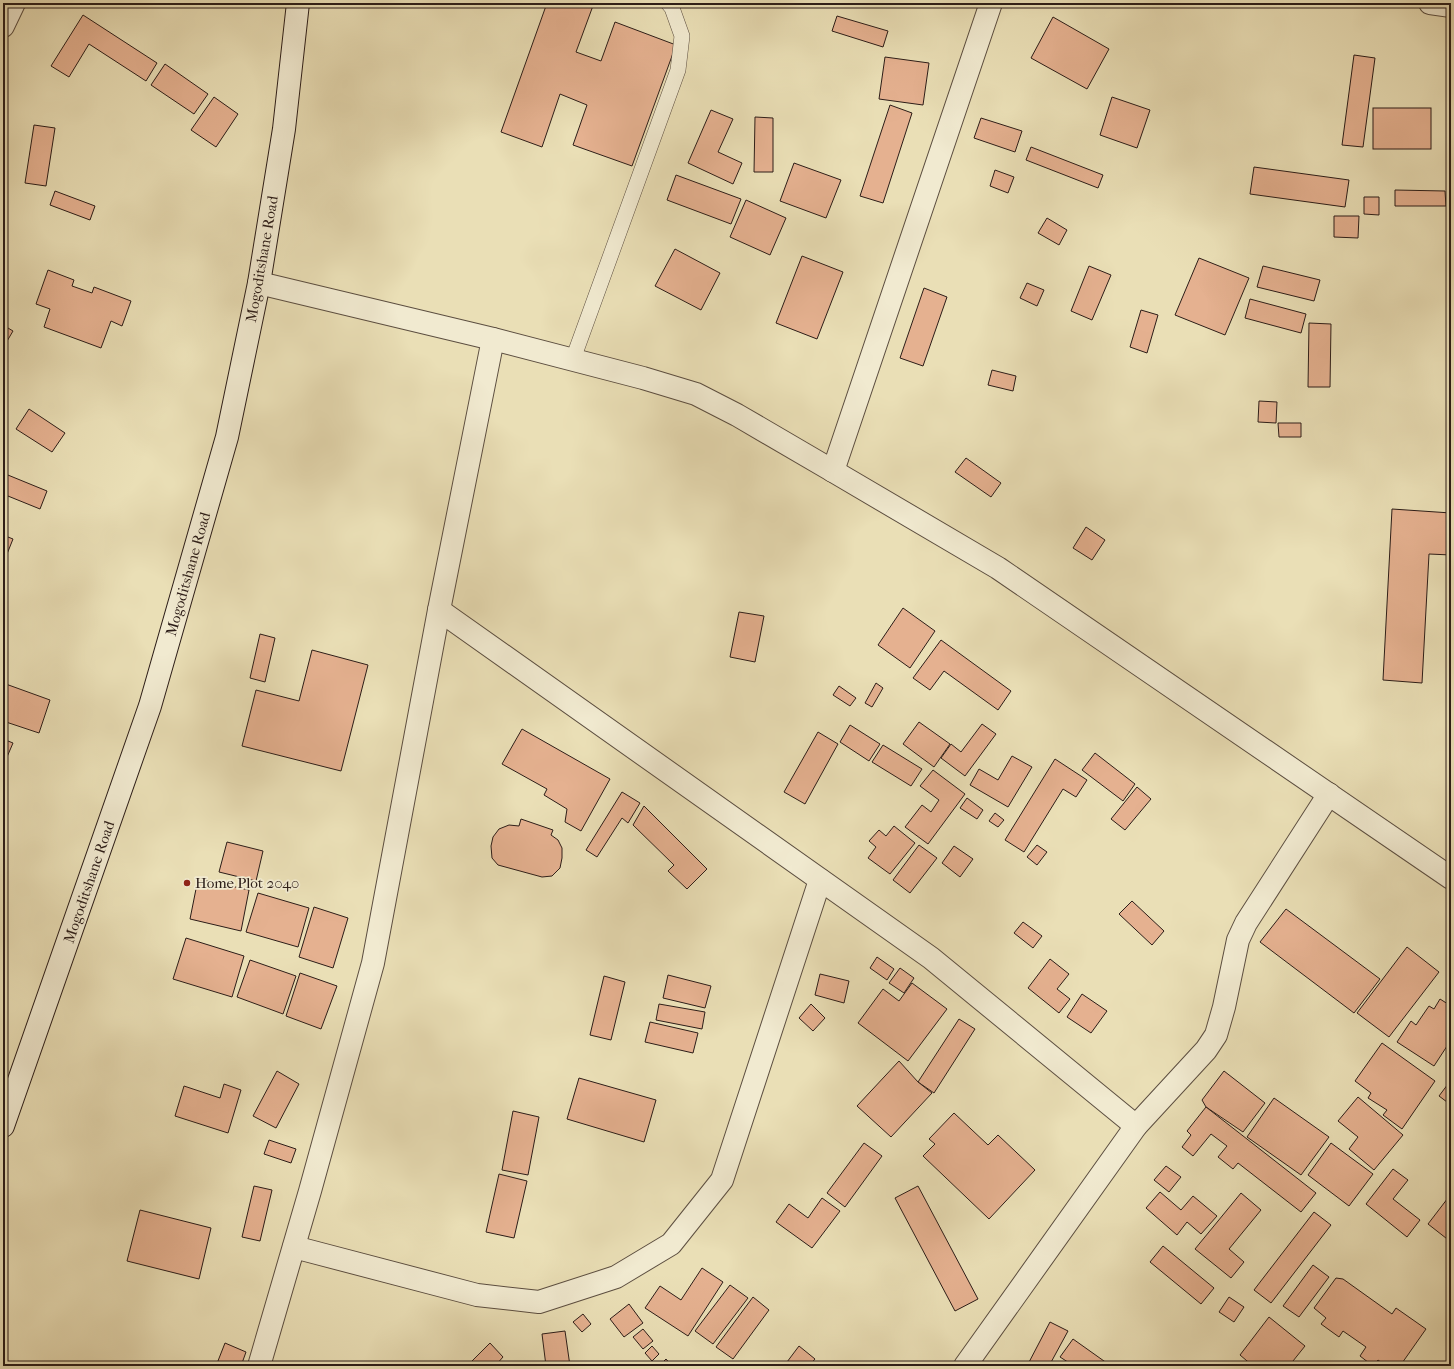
<svg xmlns="http://www.w3.org/2000/svg" width="1454" height="1369" viewBox="0 0 1454 1369" font-family="'IM FELL French Canon',serif">
<rect width="100%" height="100%" fill="#eadfb6"/>
<filter id="stains"><feTurbulence type="fractalNoise" baseFrequency=".005" numOctaves="4"/><feColorMatrix values="0 0 0 0 .2 0 0 0 0 .09 0 0 0 0 .02 0 0 0 .5 -.17"/></filter>
<radialGradient id="worn" r=".72"><stop offset=".6" stop-color="#630" stop-opacity="0"/><stop offset="1" stop-color="#630" stop-opacity=".3"/></radialGradient>
<g fill="#e5b190" stroke="#2c1d18">
<path d="M 547,3 L 594,3 L 576,52 L 601,61 L 615,22 L 676,45 L 632,166 L 573,145 L 587,105 L 560,94 L 542,147 L 501,132 Z"/>
<path d="M 83,15 L 157,63 L 146,81 L 89,44 L 69,77 L 51,66 Z"/>
<path d="M 837,16 L 888,31 L 883,47 L 832,31 Z"/>
<path d="M 1053,17 L 1109,49 L 1087,89 L 1031,58 Z"/>
<path d="M 1354,55 L 1375,58 L 1363,147 L 1342,145 Z"/>
<path d="M 885,57 L 929,63 L 923,105 L 879,99 Z"/>
<path d="M 165,64 L 208,94 L 194,114 L 151,85 Z"/>
<path d="M 214,97 L 238,114 L 216,147 L 191,130 Z"/>
<path d="M 1112,97 L 1150,110 L 1137,148 L 1100,135 Z"/>
<path d="M 890,105 L 912,113 L 883,203 L 860,196 Z"/>
<rect x="1373" y="108" width="58" height="41"/>
<path d="M 711,110 L 733,119 L 718,152 L 742,163 L 733,184 L 688,163 Z"/>
<path d="M 755,117 L 773,118 L 773,172 L 754,172 Z"/>
<path d="M 981,118 L 1022,131 L 1015,152 L 974,138 Z"/>
<path d="M 34,125 L 55,128 L 46,186 L 25,183 Z"/>
<path d="M 1031,147 L 1103,175 L 1098,188 L 1026,160 Z"/>
<path d="M 794,163 L 841,180 L 826,218 L 780,201 Z"/>
<path d="M 1254,167 L 1349,180 L 1345,207 L 1250,194 Z"/>
<path d="M 995,170 L 1014,177 L 1008,193 L 990,186 Z"/>
<path d="M 676,175 L 741,199 L 731,224 L 667,200 Z"/>
<path d="M 1395,190 L 1445,191 L 1446,206 L 1395,206 Z"/>
<path d="M 55,191 L 95,206 L 90,220 L 50,205 Z"/>
<path d="M 1364,197 L 1379,197 L 1379,215 L 1364,214 Z"/>
<path d="M 746,200 L 786,218 L 770,255 L 730,237 Z"/>
<path d="M 1334,216 L 1359,216 L 1358,238 L 1334,237 Z"/>
<path d="M 1047,218 L 1067,230 L 1059,245 L 1038,233 Z"/>
<path d="M 675,249 L 720,273 L 701,310 L 655,286 Z"/>
<path d="M 802,256 L 843,272 L 817,339 L 776,323 Z"/>
<path d="M 1199,258 L 1249,278 L 1225,335 L 1175,315 Z"/>
<path d="M 1089,266 L 1111,275 L 1092,320 L 1071,311 Z"/>
<path d="M 1263,266 L 1320,280 L 1314,301 L 1257,287 Z"/>
<path d="M 48,270 L 74,280 L 72,286 L 92,293 L 94,287 L 131,301 L 122,326 L 111,321 L 101,348 L 44,327 L 50,309 L 36,304 Z"/>
<path d="M 1027,283 L 1044,290 L 1037,306 L 1020,298 Z"/>
<path d="M 924,288 L 947,297 L 923,366 L 900,358 Z"/>
<path d="M 1250,299 L 1306,314 L 1301,333 L 1245,318 Z"/>
<path d="M 1141,310 L 1158,315 L 1147,353 L 1130,347 Z"/>
<path d="M 1309,323 L 1331,324 L 1330,387 L 1308,387 Z"/>
<path d="M 3,325 L 13,331 L 3,348 Z"/>
<path d="M 992,370 L 1016,376 L 1013,391 L 988,385 Z"/>
<path d="M 1259,401 L 1277,402 L 1276,423 L 1258,422 Z"/>
<path d="M 29,409 L 65,433 L 52,452 L 16,429 Z"/>
<path d="M 1278,423 L 1301,423 L 1301,437 L 1279,437 Z"/>
<path d="M 966,458 L 1001,483 L 991,497 L 955,472 Z"/>
<path d="M 3,473 L 47,491 L 40,509 L 3,494 Z"/>
<path d="M 1392,509 L 1451,513 L 1451,555 L 1429,554 L 1422,683 L 1383,680 Z"/>
<path d="M 1086,527 L 1105,540 L 1092,560 L 1073,548 Z"/>
<path d="M 3,535 L 13,539 L 3,564 Z"/>
<path d="M 903,608 L 935,631 L 910,668 L 878,645 Z"/>
<path d="M 739,612 L 764,616 L 755,662 L 730,657 Z"/>
<path d="M 260,634 L 275,638 L 265,682 L 250,678 Z"/>
<path d="M 941,640 L 1011,691 L 998,710 L 944,671 L 930,690 L 913,678 Z"/>
<path d="M 312,650 L 368,665 L 341,771 L 242,746 L 256,690 L 299,701 Z"/>
<path d="M 3,683 L 50,700 L 39,733 L 3,721 Z"/>
<path d="M 876,683 L 883,688 L 872,707 L 865,703 Z"/>
<path d="M 839,686 L 856,698 L 850,706 L 833,695 Z"/>
<path d="M 919,722 L 950,744 L 934,767 L 903,744 Z"/>
<path d="M 982,724 L 996,734 L 965,776 L 941,758 L 951,744 L 961,752 Z"/>
<path d="M 850,725 L 880,744 L 869,761 L 840,742 Z"/>
<path d="M 522,729 L 610,779 L 581,831 L 565,822 L 567,809 L 544,795 L 547,789 L 502,764 Z"/>
<path d="M 818,732 L 838,744 L 805,804 L 784,792 Z"/>
<path d="M 3,739 L 13,743 L 4,764 L 3,764 Z"/>
<path d="M 883,745 L 922,769 L 911,786 L 872,762 Z"/>
<path d="M 1095,753 L 1135,784 L 1123,801 L 1082,770 Z"/>
<path d="M 1012,756 L 1032,767 L 1008,807 L 970,785 L 979,769 L 998,780 Z"/>
<path d="M 1055,759 L 1087,780 L 1076,797 L 1063,789 L 1024,852 L 1005,840 Z"/>
<path d="M 933,770 L 965,794 L 928,844 L 905,827 L 922,805 L 931,812 L 939,800 L 920,786 Z"/>
<path d="M 1137,787 L 1151,799 L 1125,830 L 1111,819 Z"/>
<path d="M 622,792 L 640,803 L 628,823 L 622,818 L 597,857 L 586,850 Z"/>
<path d="M 967,798 L 983,810 L 977,819 L 960,808 Z"/>
<path d="M 644,806 L 707,869 L 687,889 L 668,871 L 674,865 L 633,825 Z"/>
<path d="M 995,813 L 1004,820 L 998,827 L 989,821 Z"/>
<path d="M 521,819 L 553,830 L 551,835 L 558,840 L 562,848 L 562,858 L 560,868 L 552,876 L 542,877 L 498,865 L 492,858 L 491,846 L 493,837 L 499,829 L 509,825 L 519,826 Z"/>
<path d="M 894,826 L 915,843 L 890,874 L 868,858 L 876,847 L 869,841 L 879,830 L 886,836 Z"/>
<path d="M 227,842 L 263,851 L 256,881 L 219,872 Z"/>
<path d="M 919,845 L 937,858 L 910,893 L 893,880 Z"/>
<path d="M 1037,845 L 1047,852 L 1037,865 L 1027,857 Z"/>
<path d="M 954,846 L 973,859 L 960,877 L 942,863 Z"/>
<path d="M 198,879 L 249,890 L 241,931 L 190,919 Z"/>
<path d="M 258,893 L 309,908 L 298,947 L 246,932 Z"/>
<path d="M 1132,901 L 1164,931 L 1152,945 L 1119,914 Z"/>
<path d="M 314,907 L 348,918 L 333,968 L 299,957 Z"/>
<path d="M 1286,909 L 1380,979 L 1354,1013 L 1260,942 Z"/>
<path d="M 1023,922 L 1042,936 L 1033,948 L 1014,933 Z"/>
<path d="M 186,938 L 244,956 L 232,997 L 173,979 Z"/>
<path d="M 1407,947 L 1439,972 L 1389,1037 L 1357,1013 Z"/>
<path d="M 877,957 L 894,969 L 887,980 L 870,968 Z"/>
<path d="M 1050,959 L 1069,974 L 1057,989 L 1070,999 L 1059,1013 L 1028,988 Z"/>
<path d="M 250,960 L 296,976 L 283,1014 L 237,997 Z"/>
<path d="M 900,968 L 914,978 L 904,993 L 889,983 Z"/>
<path d="M 300,973 L 337,986 L 321,1029 L 286,1016 Z"/>
<path d="M 820,974 L 849,981 L 844,1003 L 815,995 Z"/>
<path d="M 668,975 L 711,986 L 705,1008 L 663,998 Z"/>
<path d="M 604,976 L 625,982 L 611,1040 L 590,1035 Z"/>
<path d="M 912,983 L 947,1009 L 908,1061 L 858,1023 L 883,989 L 899,1001 Z"/>
<path d="M 1082,994 L 1107,1011 L 1091,1033 L 1067,1017 Z"/>
<path d="M 1440,999 L 1451,1006 L 1451,1040 L 1434,1066 L 1397,1042 L 1411,1021 L 1416,1025 L 1429,1006 L 1434,1009 Z"/>
<path d="M 659,1004 L 705,1012 L 702,1029 L 656,1020 Z"/>
<path d="M 811,1004 L 825,1018 L 813,1031 L 799,1018 Z"/>
<path d="M 959,1019 L 975,1029 L 934,1093 L 918,1082 Z"/>
<path d="M 650,1022 L 698,1033 L 693,1053 L 645,1042 Z"/>
<path d="M 1382,1043 L 1435,1081 L 1402,1129 L 1383,1115 L 1387,1110 L 1368,1098 L 1371,1093 L 1355,1081 Z"/>
<path d="M 899,1061 L 918,1082 L 932,1093 L 891,1137 L 857,1106 Z"/>
<path d="M 277,1071 L 299,1084 L 276,1128 L 253,1116 Z"/>
<path d="M 1224,1071 L 1265,1103 L 1243,1132 L 1206,1107 L 1202,1100 Z"/>
<path d="M 579,1078 L 656,1100 L 644,1142 L 567,1119 Z"/>
<path d="M 1451,1080 L 1451,1105 L 1439,1096 Z"/>
<path d="M 224,1084 L 241,1090 L 228,1133 L 175,1116 L 184,1086 L 220,1098 Z"/>
<path d="M 1358,1097 L 1403,1135 L 1374,1170 L 1349,1149 L 1358,1137 L 1338,1121 Z"/>
<path d="M 1274,1098 L 1329,1137 L 1301,1175 L 1247,1137 Z"/>
<path d="M 1206,1107 L 1316,1193 L 1301,1212 L 1238,1163 L 1233,1169 L 1218,1157 L 1227,1146 L 1211,1134 L 1193,1156 L 1182,1147 L 1191,1135 L 1187,1131 Z"/>
<path d="M 513,1111 L 539,1117 L 528,1175 L 502,1170 Z"/>
<path d="M 954,1113 L 988,1145 L 998,1135 L 1035,1170 L 989,1219 L 923,1156 L 935,1144 L 929,1139 Z"/>
<path d="M 269,1140 L 296,1149 L 291,1163 L 264,1154 Z"/>
<path d="M 864,1143 L 882,1156 L 845,1207 L 827,1193 Z"/>
<path d="M 1331,1143 L 1373,1174 L 1349,1206 L 1308,1175 Z"/>
<path d="M 1166,1166 L 1181,1177 L 1169,1192 L 1154,1180 Z"/>
<path d="M 1393,1169 L 1408,1180 L 1393,1199 L 1420,1220 L 1407,1237 L 1366,1204 Z"/>
<path d="M 499,1174 L 527,1181 L 514,1238 L 486,1232 Z"/>
<path d="M 254,1186 L 272,1190 L 260,1241 L 242,1237 Z"/>
<path d="M 918,1186 L 978,1299 L 955,1311 L 895,1198 Z"/>
<path d="M 1160,1192 L 1181,1210 L 1193,1196 L 1217,1216 L 1201,1234 L 1187,1222 L 1177,1235 L 1146,1208 Z"/>
<path d="M 1241,1193 L 1261,1210 L 1229,1249 L 1244,1262 L 1231,1278 L 1195,1249 Z"/>
<path d="M 1451,1194 L 1451,1242 L 1428,1224 Z"/>
<path d="M 822,1198 L 840,1211 L 812,1248 L 776,1222 L 789,1204 L 808,1218 Z"/>
<path d="M 140,1210 L 211,1228 L 199,1279 L 127,1261 Z"/>
<path d="M 1314,1212 L 1331,1225 L 1271,1303 L 1254,1290 Z"/>
<path d="M 1163,1246 L 1214,1288 L 1201,1304 L 1150,1262 Z"/>
<path d="M 1313,1265 L 1329,1277 L 1299,1317 L 1283,1306 Z"/>
<path d="M 702,1268 L 723,1282 L 688,1336 L 645,1308 L 660,1286 L 681,1300 Z"/>
<path d="M 1336,1278 L 1343,1279 L 1392,1314 L 1396,1308 L 1426,1329 L 1400,1366 L 1386,1366 L 1378,1360 L 1373,1366 L 1360,1356 L 1366,1347 L 1343,1331 L 1339,1337 L 1321,1324 L 1326,1318 L 1314,1308 Z"/>
<path d="M 730,1285 L 748,1298 L 713,1344 L 695,1331 Z"/>
<path d="M 753,1297 L 769,1310 L 733,1359 L 716,1347 Z"/>
<path d="M 1229,1297 L 1244,1307 L 1234,1322 L 1219,1312 Z"/>
<path d="M 629,1304 L 643,1323 L 624,1337 L 610,1319 Z"/>
<path d="M 583,1314 L 591,1324 L 582,1332 L 573,1322 Z"/>
<path d="M 1269,1317 L 1305,1346 L 1289,1366 L 1253,1366 L 1240,1355 Z"/>
<path d="M 1050,1322 L 1068,1331 L 1049,1366 L 1027,1366 Z"/>
<path d="M 643,1329 L 653,1341 L 643,1349 L 633,1337 Z"/>
<path d="M 565,1331 L 570,1366 L 546,1366 L 542,1334 Z"/>
<path d="M 1073,1339 L 1111,1366 L 1074,1366 L 1060,1357 Z"/>
<path d="M 225,1343 L 246,1352 L 241,1366 L 216,1366 Z"/>
<path d="M 490,1343 L 503,1357 L 495,1366 L 467,1366 Z"/>
<path d="M 652,1346 L 659,1354 L 652,1361 L 645,1353 Z"/>
<path d="M 799,1346 L 815,1359 L 809,1366 L 784,1366 Z"/>
<path d="M 666,1359 L 672,1366 L 660,1365 Z"/>
</g>
<g fill="none" stroke-linecap="round" stroke-linejoin="round">
<defs>
<path id="service" d="M 573,359 L 678,70 L 682,36 L 672,8 L 668,3"/>
<g id="minor">
<path d="M 1430,3 L 1451,6"/>
<path d="M 3,26 L 14,3"/>
<path d="M 259,283 L 493,339 L 643,378 L 696,394 L 737,415 L 833,471 L 998,568 L 1451,878"/>
<path d="M 833,471 L 991,3"/>
<path d="M 439,610 L 931,958 L 1136,1126"/>
<path d="M 294,1247 L 477,1295 L 539,1302 L 616,1277 L 671,1244 L 722,1180 L 820,880"/>
<path d="M 259,1366 L 310,1191 L 373,963 L 439,610 L 493,339"/>
<path d="M 965,1366 L 1136,1126 L 1206,1050 L 1216,1035 L 1224,1007 L 1238,940 L 1246,923 L 1329,794"/>
</g>
<path id="secondary" d="M 3,1126 L 150,706 L 227,437 L 259,283 L 284,129 L 298,3"/>
</defs>
<use href="#service" stroke="#5c4e40" stroke-width="16"/>
<use href="#minor" stroke="#5c4e40" stroke-width="24"/>
<use href="#secondary" stroke="#2c1d18" stroke-width="24"/>
<use href="#service" stroke="#f1ead0" stroke-width="15"/>
<use href="#minor" stroke="#f1ead0" stroke-width="22"/>
<use href="#secondary" stroke="#f1ead0" stroke-width="22"/>
</g>
<circle fill="#8f2418" stroke="#f1ead0" stroke-width="1.5" cx="187" cy="883" r="4"/>
<g text-anchor="middle" stroke-width="3.5" stroke-linejoin="round" paint-order="stroke">
<g font-size="15" fill="#2c1d18" stroke="#f1ead0">
<text transform="translate(262 259) rotate(-80)" y="5">Mogoditshane Road</text>
<text transform="translate(188 574) rotate(-74)" y="5">Mogoditshane Road</text>
<text transform="translate(89 882) rotate(-71)" y="5">Mogoditshane Road</text>
</g>
<g font-size="15" fill="#2c1d18" stroke="#f1ead0" text-anchor="start">
<text x="195" y="888">Home Plot 2040</text>
</g>
</g>
<rect width="1454" height="1369" fill="none" stroke="#eadfb6" stroke-width="16"/>
<rect x="4" y="4" width="1446" height="1361" fill="none" stroke="#2c1d18" stroke-width="2"/>
<rect x="8" y="8" width="1438" height="1353" fill="none" stroke="#2c1d18"/>
<rect width="100%" height="100%" filter="url(#stains)"/>
<rect width="100%" height="100%" fill="url(#worn)"/>
</svg>
